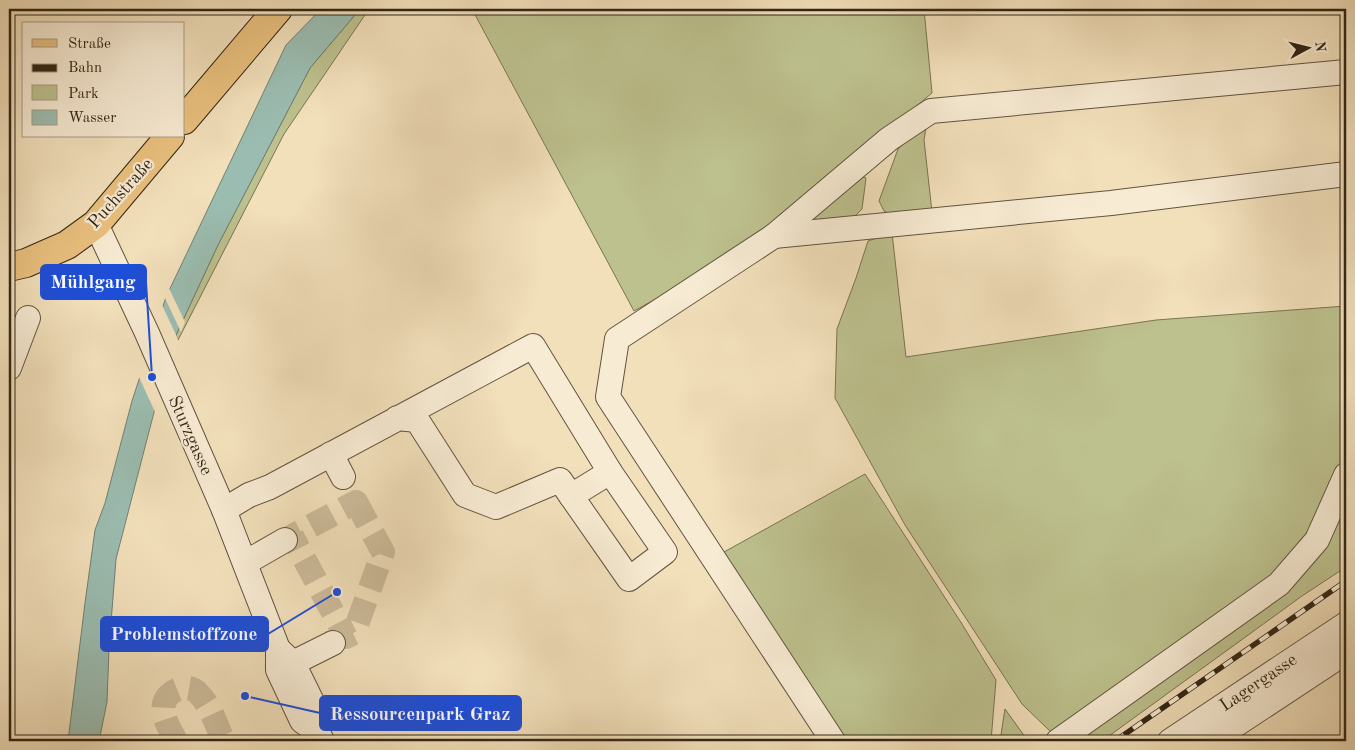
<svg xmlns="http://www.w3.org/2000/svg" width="1355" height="750" viewBox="0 0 1355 750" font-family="'Old Standard TT',serif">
<rect width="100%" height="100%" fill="#f2e0bb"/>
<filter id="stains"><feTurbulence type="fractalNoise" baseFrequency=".004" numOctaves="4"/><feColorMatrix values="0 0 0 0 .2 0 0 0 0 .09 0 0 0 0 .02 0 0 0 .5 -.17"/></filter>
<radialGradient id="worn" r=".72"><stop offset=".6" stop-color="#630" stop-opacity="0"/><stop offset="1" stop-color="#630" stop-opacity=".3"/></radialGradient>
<g fill="#bdc18e" stroke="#787452">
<path d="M 360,9 L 369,9 L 284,134 L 178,340 L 176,335 L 218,245 L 310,68 Z"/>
<path d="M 472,9 L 924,9 L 932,93 L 777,223 L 679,286 L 634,311 Z"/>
<path d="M 926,128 L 924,140 L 932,212 L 894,216 L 884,211 L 879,201 L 898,149 L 914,134 Z"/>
<path d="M 858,175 L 866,178 L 862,209 L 854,217 L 811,223 L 809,216 Z"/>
<path d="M 892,233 L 906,357 L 1156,320 L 1346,306 L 1346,462 L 1316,523 L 1273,579 L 1054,735 L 1022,704 L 905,525 L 835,398 L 837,329 L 856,278 L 868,241 Z"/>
<path d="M 865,474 L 962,624 L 996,680 L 991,741 L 833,741 L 715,561 L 724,552 Z"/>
<path d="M 1346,494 L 1346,567 L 1302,596 L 1102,741 L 1071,741 L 1276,596 Z"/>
<path d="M 1005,709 L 1028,741 L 1000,741 Z"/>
</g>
<path fill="#9bbdb1" stroke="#718173" d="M 321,9 L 360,9 L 310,68 L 218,245 L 176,335 L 166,366 L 116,559 L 109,648 L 107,702 L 99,741 L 68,741 L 85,603 L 95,530 L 105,503 L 132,401 L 166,297 L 286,45 Z"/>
<g fill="#f2e0bb">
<path d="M 168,286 L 185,322 L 181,332 L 164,296 Z"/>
<path d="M 161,303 L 178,339 L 156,414 L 138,375 Z"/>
</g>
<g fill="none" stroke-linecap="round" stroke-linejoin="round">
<g stroke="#ccbb9a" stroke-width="24" stroke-dasharray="24 12" stroke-linecap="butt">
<path d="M 356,502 L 383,552 L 354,633 L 346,637 L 292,536 Z"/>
<path d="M 176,741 C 171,731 161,716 164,704 C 167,690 188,682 198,693 C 211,705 216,726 224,741"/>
</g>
<defs>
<g id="minor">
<path d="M 96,224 L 147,333 L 224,510 L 278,649 L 278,670 L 302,721 L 318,732 L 322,741"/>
<path d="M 774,236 L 1111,203 L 1346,174"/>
<path d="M 9,368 L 28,318"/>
<path d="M 331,454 L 343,477"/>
<path d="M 571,496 L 610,472"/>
<path d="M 224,510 L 249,495 L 270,487 L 533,346 L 610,472 L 665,552 L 629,579 L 560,480 L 496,507 L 465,495 L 417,420 L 397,418"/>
<path d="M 245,563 L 285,540"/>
<path d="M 278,649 L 293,663 L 318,714 L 318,732"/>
<path d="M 293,663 L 333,643"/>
<path d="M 833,741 L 608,397 L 617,339 L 774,236 L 889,139 L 931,111 L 1346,72"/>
<path d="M 1058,741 L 1279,584 L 1317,540 L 1346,475"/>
<path d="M 1170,741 L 1346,624"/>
<path d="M 1211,741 L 1346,652"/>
</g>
<g id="major">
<path d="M 184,120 L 278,9"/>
<path d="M 9,267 L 26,263 L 67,245 L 96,224 L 170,136"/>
</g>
</defs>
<use href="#minor" stroke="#62543f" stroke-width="26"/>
<use href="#major" stroke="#322616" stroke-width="30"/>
<use href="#minor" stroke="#f7ebd3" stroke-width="24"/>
<use href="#major" stroke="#e9c07e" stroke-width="28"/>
<defs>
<path id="rail" d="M 1115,741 L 1346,581"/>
</defs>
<use href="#rail" stroke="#322616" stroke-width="5.5"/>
<use href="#rail" stroke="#f7ebd3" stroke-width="4" stroke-dasharray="11" stroke-linecap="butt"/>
</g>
<g text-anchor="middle" stroke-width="4.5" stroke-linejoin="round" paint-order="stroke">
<g font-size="18" fill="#322616" stroke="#f7ebd3">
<text transform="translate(120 193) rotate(-48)" y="6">Puchstraße</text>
<text transform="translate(191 435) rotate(66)" y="6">Sturzgasse</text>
<text transform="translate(1258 682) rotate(-34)" y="6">Lagergasse</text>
</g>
</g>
<path fill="none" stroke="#1d4ed8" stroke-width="2" d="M152 377L146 282M337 592L268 634M245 696L320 713"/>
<g fill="#1d4ed8" stroke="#f7ebd3" stroke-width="2">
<circle cx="152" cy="377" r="5"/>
<circle cx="337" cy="592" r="5"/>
<circle cx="245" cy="696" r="5"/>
</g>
<g fill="#1d4ed8" stroke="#1d4ed8" stroke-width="2">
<rect x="41" y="265" width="105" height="34" rx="5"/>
<rect x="101" y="617" width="167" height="34" rx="5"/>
<rect x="320" y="696" width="201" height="34" rx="5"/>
</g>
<g font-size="19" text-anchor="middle" font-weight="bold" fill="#fff">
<text x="93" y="288">Mühlgang</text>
<text x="184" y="640">Problemstoffzone</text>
<text x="420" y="720">Ressourcenpark Graz</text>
</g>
<rect width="1355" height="750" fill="none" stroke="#f2e0bb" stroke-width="30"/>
<rect x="10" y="10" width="1335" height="730" fill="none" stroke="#322616" stroke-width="2.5"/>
<rect x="15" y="15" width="1325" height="720" fill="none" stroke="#322616"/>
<rect x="22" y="22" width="162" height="115" fill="#f7ebd3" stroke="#a89c87"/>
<rect x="32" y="39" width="25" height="8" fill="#e9c07e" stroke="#a89c87"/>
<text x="68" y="48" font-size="15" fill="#322616">Straße</text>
<rect x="32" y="64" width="25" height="8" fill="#322616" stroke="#a89c87"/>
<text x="68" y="72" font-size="15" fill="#322616">Bahn</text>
<rect x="32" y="85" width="25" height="15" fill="#bdc18e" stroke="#a89c87"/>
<text x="68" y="98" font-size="15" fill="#322616">Park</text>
<rect x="32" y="110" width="25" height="15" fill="#9bbdb1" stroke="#a89c87"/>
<text x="68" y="122" font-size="15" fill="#322616">Wasser</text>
<g transform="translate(1308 48) rotate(83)" stroke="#f7ebd3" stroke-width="4" paint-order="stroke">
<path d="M0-4L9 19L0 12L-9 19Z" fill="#322616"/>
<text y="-8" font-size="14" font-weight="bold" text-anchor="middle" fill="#322616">N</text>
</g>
<rect width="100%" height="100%" filter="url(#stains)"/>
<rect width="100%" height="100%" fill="url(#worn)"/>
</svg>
